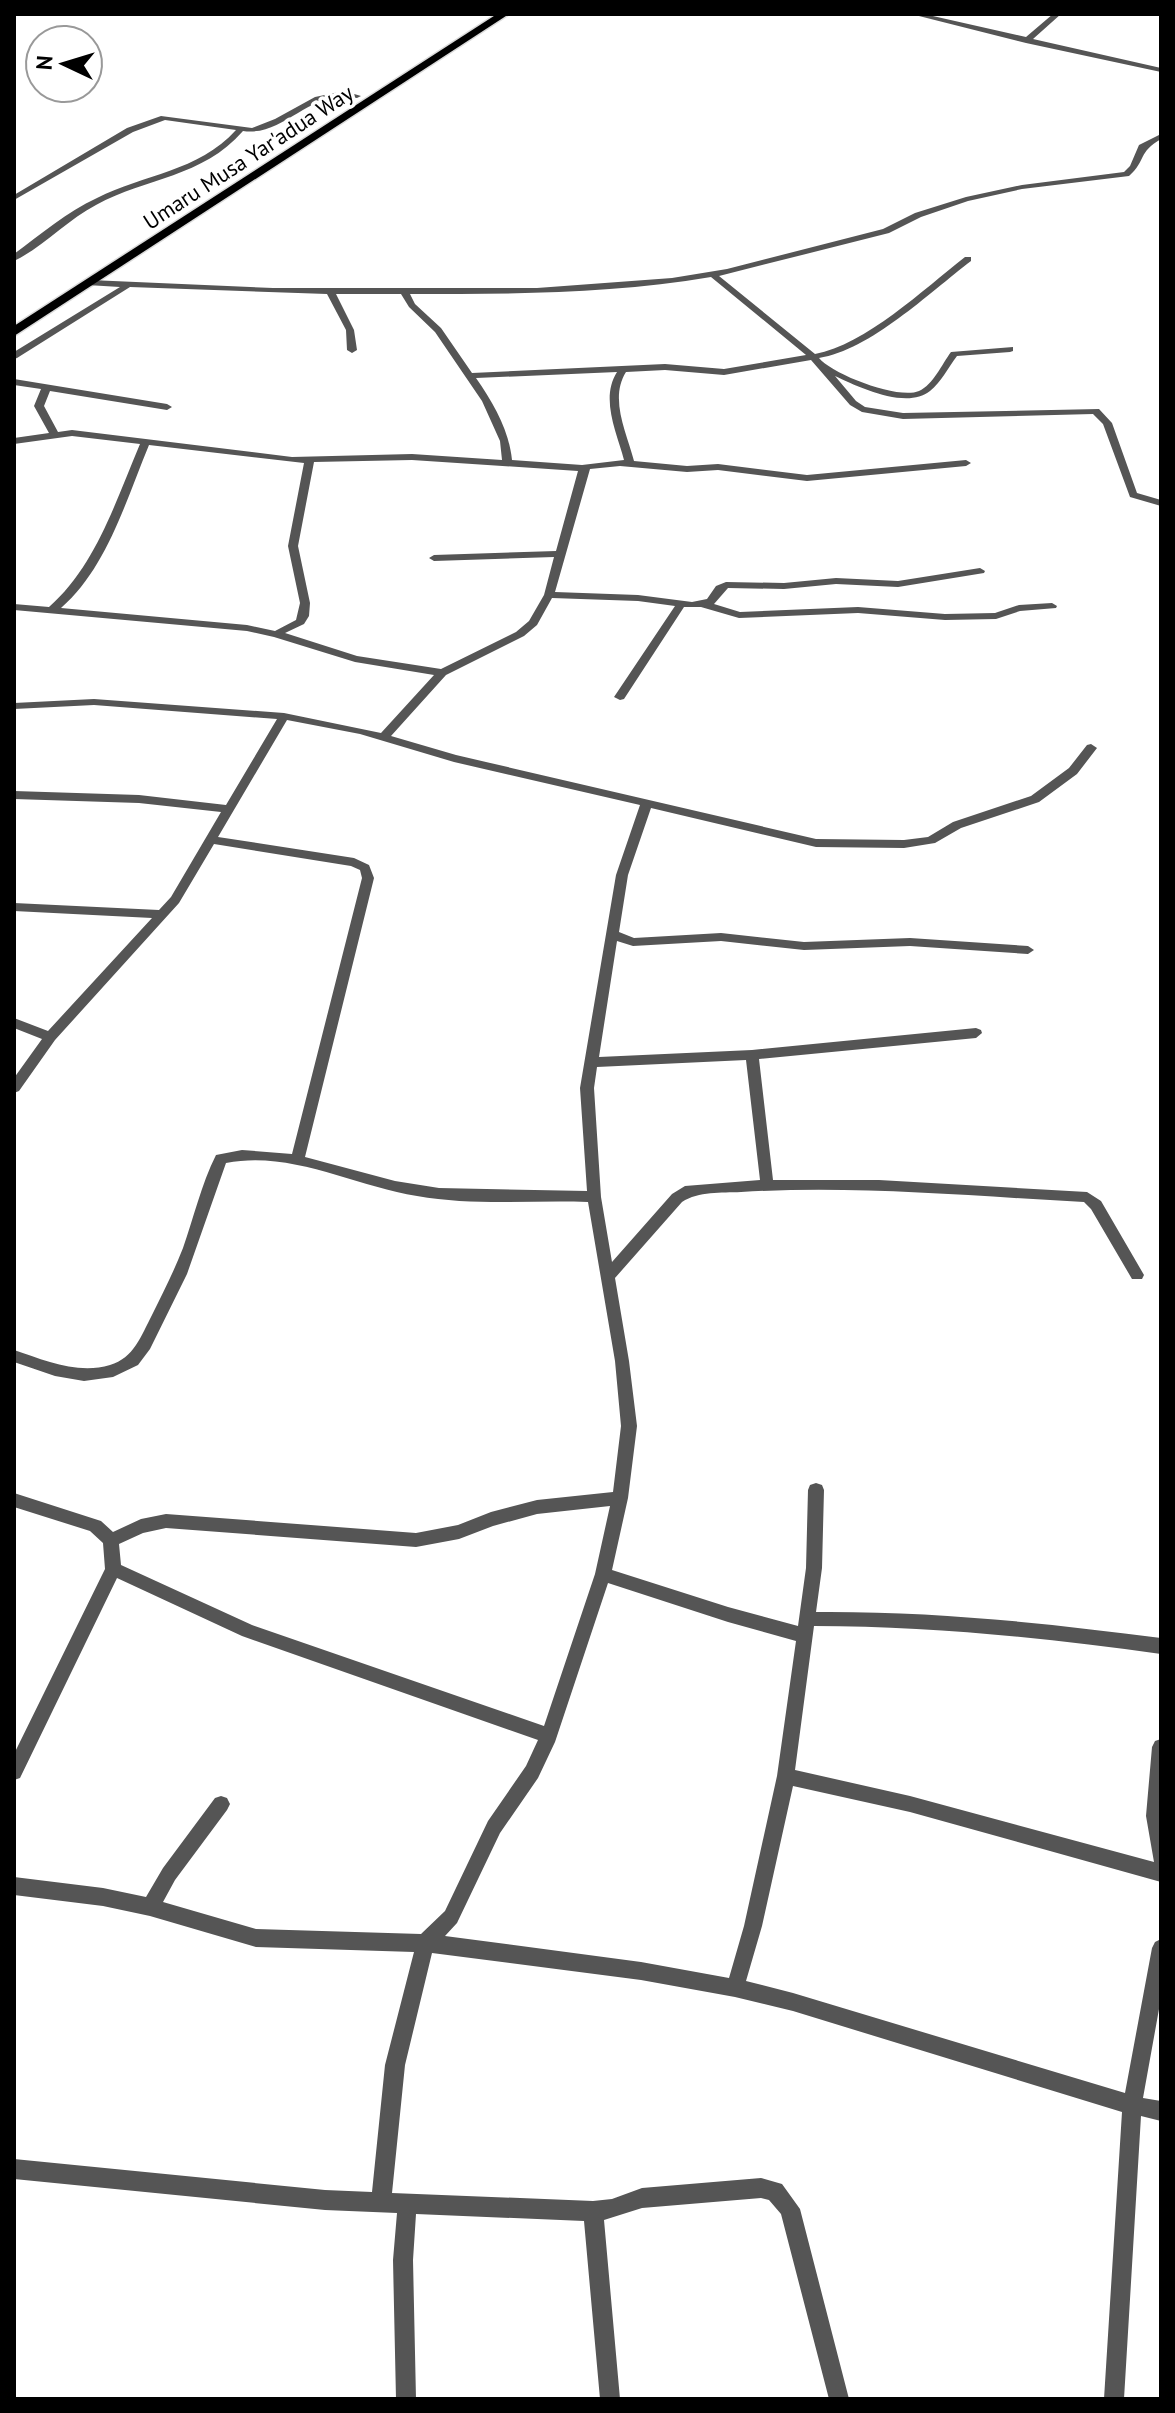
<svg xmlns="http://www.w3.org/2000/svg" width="1175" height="2413" viewBox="0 0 1175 2413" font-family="'PT Sans',sans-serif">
<rect width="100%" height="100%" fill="#fff"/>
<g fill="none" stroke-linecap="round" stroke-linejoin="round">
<defs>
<path id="primary" d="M 497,14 L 509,14 L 14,336 L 14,326 Z"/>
</defs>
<use href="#primary" stroke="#dbdbdb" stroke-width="3"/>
<g fill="#555" fill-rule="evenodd">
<path d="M 911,14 L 924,14 L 1026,37 L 1053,14 L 1061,14 L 1033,39 L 1161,68 L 1161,72 L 1026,43 Z"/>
<path d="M 344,91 L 361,96 L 357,98 C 309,88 285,137 243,131 C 202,178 147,177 96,205 C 67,220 43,247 14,261 L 14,254 C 41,234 67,212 97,198 C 144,174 198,172 236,130 L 165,120 L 133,132 L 14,200 L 14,195 L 127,128 L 161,116 L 252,128 L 275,119 L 315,97 Z"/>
<path d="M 1161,134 L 1161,139 C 1138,152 1146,161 1129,176 L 1022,189 L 968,201 L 921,217 L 889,233 L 719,276 L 815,354 C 865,345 924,289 965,257 L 971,257 L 971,261 C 929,293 870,350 819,358 C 832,374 898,400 919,391 C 933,385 942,364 951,352 L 1013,347 L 1013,351 L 1010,352 L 957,356 C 948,368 941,382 930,391 C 907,410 858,387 835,376 L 856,401 L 865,407 L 903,413 L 1099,409 L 1112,423 L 1137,493 L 1161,500 L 1161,506 L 1130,497 L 1103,424 L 1093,414 L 903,419 L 862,412 L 850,405 L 811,360 L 724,375 L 665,370 L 626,372 C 609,399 627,433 634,461 L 687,466 L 718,464 L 807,475 L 966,460 L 971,463 L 966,466 L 807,481 L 718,470 L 687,472 L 620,466 L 590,469 L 555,592 L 638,595 L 692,602 L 707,599 L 716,586 L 726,582 L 784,583 L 836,578 L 898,581 L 980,568 L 985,571 L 984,573 L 898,587 L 836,584 L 784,589 L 728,588 L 714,604 L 740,612 L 858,607 L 945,614 L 995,613 L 1019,605 L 1052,603 L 1057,606 L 1056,608 L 1020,611 L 996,619 L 945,620 L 858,613 L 739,618 L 701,607 L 684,607 L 624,699 L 620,700 L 614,697 L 675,606 L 638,601 L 552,598 L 537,625 L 524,636 L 446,675 L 391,736 L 456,755 L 816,839 L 904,840 L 928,837 L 953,822 L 1031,796 L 1069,768 L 1087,745 L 1091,744 L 1097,748 L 1077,774 L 1039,802 L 961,828 L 935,843 L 904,848 L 816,847 L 651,808 L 628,875 L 619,932 L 634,938 L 721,933 L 804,942 L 910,938 L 1028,946 L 1034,950 L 1028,954 L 910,946 L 804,950 L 721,941 L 633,946 L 617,941 L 599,1057 L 752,1050 L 976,1028 L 981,1030 L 982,1033 L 976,1038 L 759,1059 L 773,1180 L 879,1180 L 1087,1192 L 1101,1201 L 1144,1275 L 1142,1279 L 1132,1279 L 1091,1209 L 1084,1202 C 970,1196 855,1185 741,1192 C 721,1193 699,1191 682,1202 L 615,1278 L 629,1361 L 637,1426 L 628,1498 L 612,1570 L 728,1607 L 798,1626 L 806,1568 L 808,1490 L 810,1485 L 816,1483 L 822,1485 L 824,1490 L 822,1568 L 816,1612 C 932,1611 1046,1623 1161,1638 L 1161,1654 C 1046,1638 931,1626 814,1626 L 795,1770 L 910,1796 L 1154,1862 L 1146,1816 L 1152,1747 L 1155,1741 L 1161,1739 L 1161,1882 L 910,1812 L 793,1786 L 762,1926 L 746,1981 L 793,1993 L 1125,2093 L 1152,1948 L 1155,1942 L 1161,1939 L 1161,1998 L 1143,2098 L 1161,2101 L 1161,2121 L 1141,2116 L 1124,2399 L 1104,2399 L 1122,2112 L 793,2011 L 735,1997 L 641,1980 L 432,1953 L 405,2065 L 392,2193 L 593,2201 L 612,2199 L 642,2188 L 761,2178 L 782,2184 L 800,2209 L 849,2399 L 829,2399 L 781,2214 L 769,2200 L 761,2198 L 642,2208 L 604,2220 L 620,2399 L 600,2399 L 584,2221 L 416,2214 L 413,2260 L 416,2399 L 396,2399 L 393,2260 L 397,2213 L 325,2210 L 14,2179 L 14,2159 L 325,2190 L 372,2192 L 385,2065 L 414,1952 L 256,1947 L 150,1916 L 103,1906 L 14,1895 L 14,1877 L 103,1888 L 146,1897 L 163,1868 L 215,1798 L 221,1796 L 227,1798 L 230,1804 L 227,1810 L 175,1880 L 163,1902 L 256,1929 L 421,1934 L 445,1911 L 488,1821 L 526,1766 L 538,1740 L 242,1636 L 117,1578 L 20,1778 L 14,1780 L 14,1754 L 105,1569 L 103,1543 L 90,1531 L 14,1507 L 14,1493 L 101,1521 L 113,1532 L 141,1519 L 166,1514 L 416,1533 L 458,1525 L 491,1512 L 537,1500 L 613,1492 L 621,1426 L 615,1361 L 588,1202 C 531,1200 473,1206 417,1196 C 354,1186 291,1150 226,1163 L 187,1274 L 150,1349 L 138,1365 L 113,1377 L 84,1381 L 55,1376 L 14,1362 L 14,1350 C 44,1360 78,1375 110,1365 C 134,1358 141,1336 152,1315 C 163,1293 174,1271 183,1248 C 194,1217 201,1185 216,1155 L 242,1150 L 292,1154 L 362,878 L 360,870 L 351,866 L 214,844 L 179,903 L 55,1040 L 19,1091 L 14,1093 L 14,1078 L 42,1039 L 14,1028 L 14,1018 L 48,1031 L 152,918 L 14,911 L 14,903 L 159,910 L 171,897 L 221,812 L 139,803 L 14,799 L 14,791 L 139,795 L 226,805 L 277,719 L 94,705 L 14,709 L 14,703 L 94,699 L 284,713 L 381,733 L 434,675 L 355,662 L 274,637 L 247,631 L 14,610 L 14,604 L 49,607 C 96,566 116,500 140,444 L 72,436 L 14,444 L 14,438 L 49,433 L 34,406 L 41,389 L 14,385 L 14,379 L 167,404 L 172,407 L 167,410 L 50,391 L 44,406 L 58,432 L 72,430 L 292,457 L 412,454 L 502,460 L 500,441 L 482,401 L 435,332 L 409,307 L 401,294 L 336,294 L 354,330 L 357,350 L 352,353 L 347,350 L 346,330 L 327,294 L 130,287 L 17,358 L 14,359 L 14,352 L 120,287 L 87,285 L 86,283 L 90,280 L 273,288 L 537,288 L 672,278 L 727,269 L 883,229 L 915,213 L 966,197 L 1022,185 L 1124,172 L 1130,166 L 1139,145 ZM 711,277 L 806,355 L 724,369 L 665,364 L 472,373 L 441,328 L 415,304 L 410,294 C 510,294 611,294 711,277 ZM 617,372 C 600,399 617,433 624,460 L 582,465 L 512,460 C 509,430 494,404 476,378 ZM 149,445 L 304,463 L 288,546 L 300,603 L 296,620 L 275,631 L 247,625 L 61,608 C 107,568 126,500 149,445 ZM 412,460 L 578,471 L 556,551 L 434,555 L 429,558 L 434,561 L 554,557 L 544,595 L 529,621 L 516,632 L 441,669 L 357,656 L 285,633 L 304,624 L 309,616 L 310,603 L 298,546 L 314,462 ZM 287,720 L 360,734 L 454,762 L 640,805 L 616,875 L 580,1088 L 587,1191 L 439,1188 L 395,1181 L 305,1157 L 374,878 L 369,865 L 354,858 L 218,837 ZM 746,1060 L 760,1180 L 685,1186 L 672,1194 L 612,1262 L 601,1197 L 594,1088 L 597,1067 ZM 610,1506 L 595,1574 L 544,1726 L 252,1625 L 121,1565 L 119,1544 L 143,1533 L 166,1528 L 416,1547 L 459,1539 L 493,1526 L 537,1514 ZM 608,1583 L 728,1622 L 796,1641 L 777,1776 L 744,1926 L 729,1978 L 641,1962 L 445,1936 L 457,1923 L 500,1833 L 538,1778 L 555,1742 Z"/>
</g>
<use href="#primary" fill="#000" fill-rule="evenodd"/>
</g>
<g text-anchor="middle" stroke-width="7" stroke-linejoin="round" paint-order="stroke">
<g font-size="22" fill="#000" stroke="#fff">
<text transform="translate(248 157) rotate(-33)" y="8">Umaru Musa Yar'adua Way</text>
</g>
</g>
<rect width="1175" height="2413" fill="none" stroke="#000000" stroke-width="32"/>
<g transform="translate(64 64) rotate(274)"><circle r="38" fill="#ffffff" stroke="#999999" stroke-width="2"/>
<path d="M0-6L14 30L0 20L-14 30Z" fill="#000000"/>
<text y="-12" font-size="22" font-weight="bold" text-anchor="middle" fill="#000000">N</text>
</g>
</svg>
